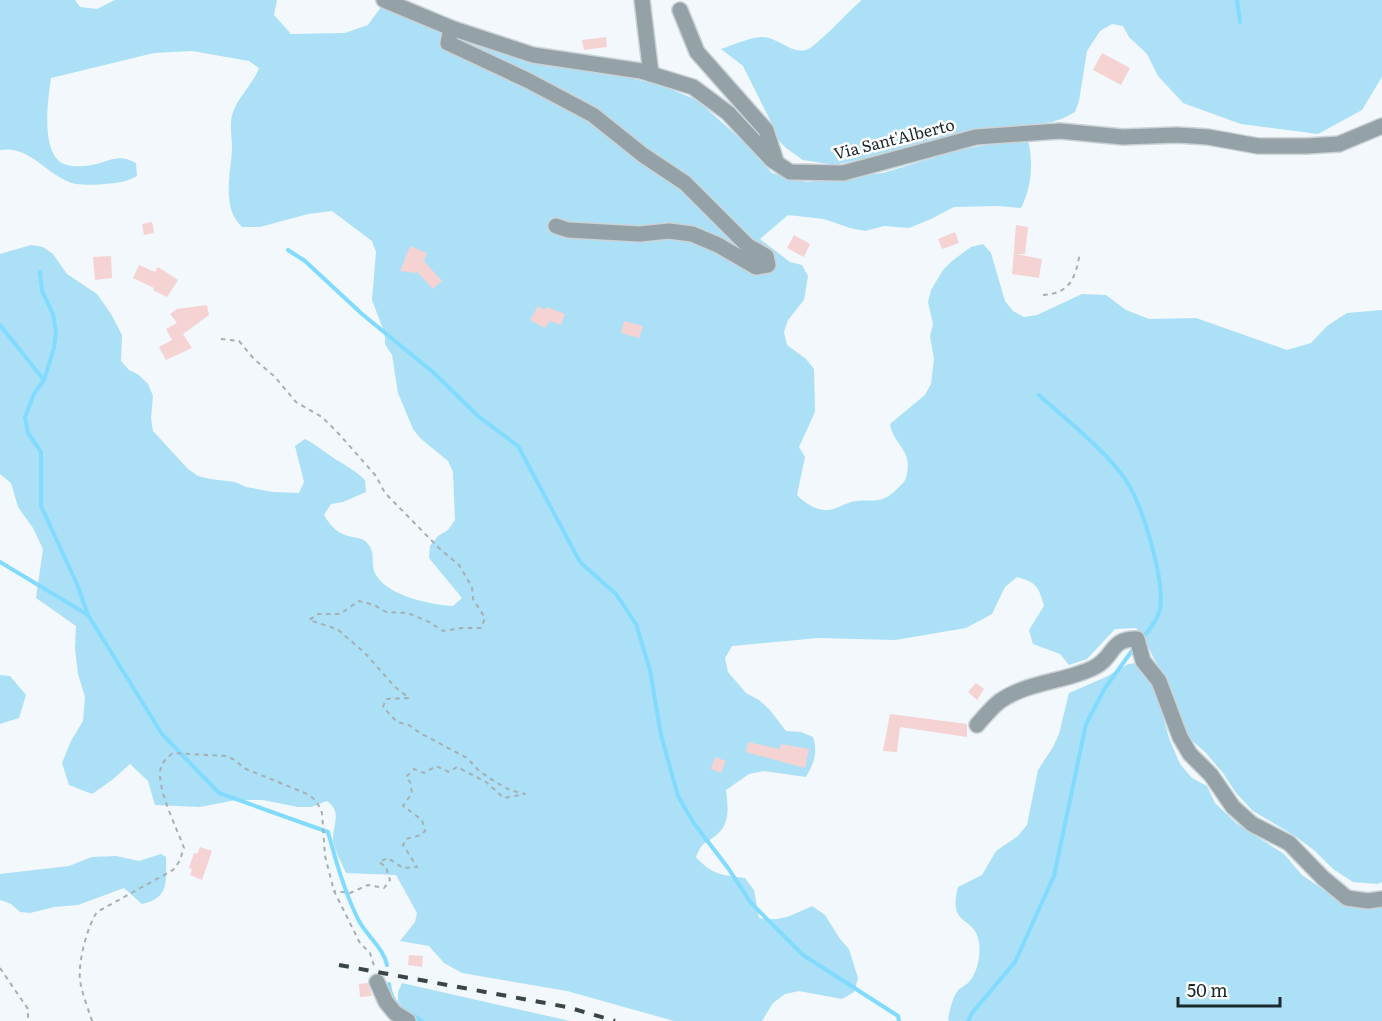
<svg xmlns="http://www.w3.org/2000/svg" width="1382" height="1021" viewBox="0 0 1382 1021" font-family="Literata,serif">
<rect width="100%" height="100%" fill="#f2f8fb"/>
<g fill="#abe0f7">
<path d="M 0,0 L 75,0 L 80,7 L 97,9 L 115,0 L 277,0 L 274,15 L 291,34 L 345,33 L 368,25 L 381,7 L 473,45 L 546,66 L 613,74 L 660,85 L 697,100 L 744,142 L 772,173 L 807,182 L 883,173 L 959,150 L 997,143 L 1028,141 C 1034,163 1031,188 1021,208 L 998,206 L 954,207 L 931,219 L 909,228 L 884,226 L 865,231 L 850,228 L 824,219 L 788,215 L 760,239 L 790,262 L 802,265 L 808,276 L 804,300 L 788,320 L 784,332 L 787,345 L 806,359 L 814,369 L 815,412 L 799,447 L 805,457 L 797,495 C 805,503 816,511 829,510 C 836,509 844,504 851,502 C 872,497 879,507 897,489 C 901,485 904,483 906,478 C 914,449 894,447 890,424 L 925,395 L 931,384 L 934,359 L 930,336 L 933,324 L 928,302 L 931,290 L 943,270 L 952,261 L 971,247 L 983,244 L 991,253 L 1005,301 L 1013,311 L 1024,317 L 1037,315 L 1082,294 L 1106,295 L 1126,310 L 1149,319 L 1196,318 L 1287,350 L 1311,343 L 1327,326 L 1347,313 L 1382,310 L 1382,882 L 1378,884 L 1353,882 L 1333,869 L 1315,851 L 1295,836 L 1253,811 L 1236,793 L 1223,773 L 1206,753 L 1186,735 L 1171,692 L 1143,637 L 1136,628 L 1115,629 L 1087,659 L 1069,665 L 1060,654 L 1033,644 L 1029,630 L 1044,606 C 1039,587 1036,582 1017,577 L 1005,587 L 992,614 L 966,628 L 895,640 L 818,638 L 732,646 L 725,658 L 728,672 L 746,693 L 759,700 L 769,709 L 786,731 L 801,732 L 813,737 C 818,753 814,763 806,777 L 764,771 L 749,774 L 726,790 C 728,808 731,825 714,837 C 702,846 703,841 696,857 C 712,875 722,875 745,878 L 754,890 L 759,918 C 782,922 792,915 812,906 L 825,915 L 840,939 L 849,949 L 858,978 L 854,992 L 842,999 L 799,991 L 785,994 L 773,1003 L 762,1021 L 674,1021 L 567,991 L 462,973 L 444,963 L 429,946 L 400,941 L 415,922 L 417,913 L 396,875 L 346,873 C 342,864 335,851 333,841 C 332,826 343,812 327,801 L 311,807 L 298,807 L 263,800 L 236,800 L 200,807 L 155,805 L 148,781 L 130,764 L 112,780 L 92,794 L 69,785 L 62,763 L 71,741 L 83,721 L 85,697 L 78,674 L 75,649 L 76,626 L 36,598 L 43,549 L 33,528 L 18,507 L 11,483 L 0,474 L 0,254 L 31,245 L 43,247 L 53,254 L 67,274 L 97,294 L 111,314 L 122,335 L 121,361 L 129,370 L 139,375 L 148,384 L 153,396 L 151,418 L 153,431 L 188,469 L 198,476 L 210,479 L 235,482 L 246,487 L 273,492 L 299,493 L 304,482 L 295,446 L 305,439 C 313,443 318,447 325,452 C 338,462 353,468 365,480 L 366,492 L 343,502 L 331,504 L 324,515 C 331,527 338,534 352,537 C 358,538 361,538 365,541 C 378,552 369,563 376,575 C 388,596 431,605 453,606 L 462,598 L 429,558 L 430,546 L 438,536 L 448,530 L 455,520 L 453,472 L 448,461 L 420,438 L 413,429 L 398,393 L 392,355 L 385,344 L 385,334 L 372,300 L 376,252 L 372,241 L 332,211 L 308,214 L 260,227 L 242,227 C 221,207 231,174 232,148 C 232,135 229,124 233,112 C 239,96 253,84 259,68 L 249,61 L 192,51 L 154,53 L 51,78 C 48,98 42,142 57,159 C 64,168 82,167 92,165 C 111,161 117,153 136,163 L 137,176 C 126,182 117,183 105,184 C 96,185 85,185 76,184 C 48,178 32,145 0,150 Z"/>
<path d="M 862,0 L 1382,0 L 1382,77 L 1362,110 L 1318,134 L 1241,124 L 1183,103 L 1158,76 L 1147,54 L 1129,37 L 1123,26 L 1112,24 L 1100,31 L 1087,51 L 1079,101 L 1075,112 L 1064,118 L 1052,122 L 978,132 L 835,165 L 803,160 L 786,148 L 778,140 L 774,128 L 743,66 L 721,49 C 733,45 748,38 761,37 C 777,36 790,54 806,50 C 818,46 848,11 862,0 Z"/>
<path d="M 1137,663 L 1154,684 L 1169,738 L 1180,764 L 1192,778 L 1207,786 L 1215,803 L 1236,823 L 1284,854 L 1302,875 L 1328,893 L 1350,905 L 1382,906 L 1382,1021 L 949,1021 L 948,1019 C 950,1011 952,998 957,992 C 959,988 965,986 968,983 C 977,974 981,956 979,943 C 976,915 947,928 958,887 L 982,875 L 996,851 L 1018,836 L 1027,825 L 1038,770 L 1053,747 L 1059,734 L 1069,693 L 1106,677 L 1128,664 Z"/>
<path d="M 0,675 L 10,676 L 26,695 L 19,718 L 0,724 Z"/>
<path d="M 161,854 L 166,857 C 166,881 170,898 142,904 L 124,888 L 78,905 L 54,907 L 30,913 L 20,912 L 11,904 L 0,900 L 0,874 L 69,866 L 92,857 L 116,856 L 139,861 Z"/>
<path d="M 402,983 L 570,1021 L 417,1021 L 398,1001 L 398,992 Z"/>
</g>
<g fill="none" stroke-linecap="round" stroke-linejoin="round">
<g stroke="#81dbff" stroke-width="4">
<path d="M 1237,0 L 1240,22"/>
<path d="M 288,250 L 305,261 L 362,314 L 434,373 L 478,416 L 518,446 L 580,562 L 616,594 L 636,624 L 650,670 L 661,735 L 678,796 L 693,822 L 728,868 L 751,903 L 803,955 L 898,1016 L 899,1021"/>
<path d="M 40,272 L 42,291 L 53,314 L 56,333 L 54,348 L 44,380 L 34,394 L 25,417 L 28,433 L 41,452 L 41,506 L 77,584 L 88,615 L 162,734 L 219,793 L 328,832 C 336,861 344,890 357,917 C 364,934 383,946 387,965"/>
<path d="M 0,325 L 44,380"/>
<path d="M 1039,395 C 1065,419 1109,453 1127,482 C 1143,507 1165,580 1160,609 C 1158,620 1148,631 1141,640"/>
<path d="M 0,562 L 88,615"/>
<path d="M 389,984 C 391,1006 405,1010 422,1021"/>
<path d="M 968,1021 L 972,1013 L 1015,962 L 1054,876 L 1086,724 L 1105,688 L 1134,648"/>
</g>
</g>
<g fill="#f5d3d2">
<path d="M 606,37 L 607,47 L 584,50 L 582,40 Z"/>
<path d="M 1102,53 L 1130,68 L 1121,85 L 1093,70 Z"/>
<path d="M 152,222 L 154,233 L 144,235 L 142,224 Z"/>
<path d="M 1016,225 L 1028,227 L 1025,254 L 1016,254 L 1042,259 L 1039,278 L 1012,274 Z"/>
<path d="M 955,232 L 959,243 L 942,249 L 938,239 Z"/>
<path d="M 794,235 L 810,244 L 804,257 L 787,248 Z"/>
<path d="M 410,246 L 427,253 L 424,261 L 442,281 L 433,289 L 416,271 L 416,273 L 400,271 Z"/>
<path d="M 111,256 L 112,278 L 95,280 L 93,257 Z"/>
<path d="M 139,265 L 155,272 L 158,267 L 178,280 L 167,297 L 153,290 L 154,288 L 133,278 Z"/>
<path d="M 207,305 L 209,315 L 183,334 L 192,348 L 166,360 L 159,347 L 172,340 L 166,329 L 177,323 L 170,314 L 177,309 Z"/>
<path d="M 538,306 L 545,310 L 547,307 L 565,314 L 561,325 L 550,321 L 545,328 L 530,320 Z"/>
<path d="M 624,321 L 643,326 L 639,338 L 621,333 Z"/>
<path d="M 976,683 L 984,689 L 977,700 L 968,692 Z"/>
<path d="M 890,714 L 967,724 L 967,737 L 900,727 L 897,752 L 883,751 Z"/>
<path d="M 748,742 L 780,749 L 781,744 L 809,749 L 805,768 L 746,752 Z"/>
<path d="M 715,757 L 726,761 L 721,773 L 711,769 Z"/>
<path d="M 200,847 L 212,851 L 202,880 L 190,875 L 192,869 L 189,868 L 194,853 L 197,854 Z"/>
<path d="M 409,955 L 423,956 L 422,967 L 408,965 Z"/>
<path d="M 368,983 L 372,996 L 360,997 L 359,984 Z"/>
</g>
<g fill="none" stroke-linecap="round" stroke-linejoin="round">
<defs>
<g id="minor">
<path d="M 384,0 L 451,28 L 533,55 L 641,71 L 693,87 L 728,113 L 772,160 L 790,172 L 843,173 L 976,137 L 1060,131 L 1123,137 L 1177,135 L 1208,137 L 1258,146 L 1307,146 L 1339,144 L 1382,126"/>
<path d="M 642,0 L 651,74"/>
<path d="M 680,10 L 697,52 L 766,130 L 776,161"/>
<path d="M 451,28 L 448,43 L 529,81 L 593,115 L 643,155 L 685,183 L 748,246 L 766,256 L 768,265 L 756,267 L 718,245 L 692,234 L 669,231 L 640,234 L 568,230 L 556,226"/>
<path d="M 977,725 C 984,717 992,707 1000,701 C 1027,682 1064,682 1093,668 C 1115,658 1109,638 1137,639 L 1143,661 L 1159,681 L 1180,737 L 1190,754 L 1211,775 L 1233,807 L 1252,824 L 1289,843 L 1323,878 L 1347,898 L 1368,901 L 1382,899"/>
<path d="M 377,982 L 386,1002 L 395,1013 L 408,1021"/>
</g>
</defs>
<use href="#minor" stroke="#cbd3d6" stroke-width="18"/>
<g stroke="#a6afb2" stroke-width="2" stroke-dasharray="4.5 4.5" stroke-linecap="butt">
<path d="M 1043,295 C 1071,293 1075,278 1080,253"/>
<path d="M 221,339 L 239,341 L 254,359 L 274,376 L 296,402 L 322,417 L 339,434 L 376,476 L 385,493 L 440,549 L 459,565 L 472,587 L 473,599 L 485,618 L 481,628 L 462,628 L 443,631 L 429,622 L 408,613 L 386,612 L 374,605 L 359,601 L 340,614 L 318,614 L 309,620 L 337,629 L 365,653 L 395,687 L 409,698 L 386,699 L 383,707 L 397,722 L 409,725 L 420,733 L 467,758 L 479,771 L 497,783 L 510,790 L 525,794 L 504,798 L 486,782 L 457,767 L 449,772 L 436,766 L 424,773 L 414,769 L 406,777 L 410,782 L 412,793 L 403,806 L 422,820 L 425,831 L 421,835 L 406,839 L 403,845 L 417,867 L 403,868 L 388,858 L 379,862 L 386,867 L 390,880 L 384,888 L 368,885 L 350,893 L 334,891"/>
<path d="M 0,968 L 28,1009 L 28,1021"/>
<path d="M 92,1021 C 88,1008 82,994 80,980 C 78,962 87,927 97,912 L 173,870 L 179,862 L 184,848 C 177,828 155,786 161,767 C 163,761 168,757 173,753 L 225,756 L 233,759 L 246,769 L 305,793 L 313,798 L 319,806 L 322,813 L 325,856 L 334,891 L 360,943 L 370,953 L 375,969"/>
</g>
<use href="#minor" stroke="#94a2a7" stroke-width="15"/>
<path stroke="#3a454a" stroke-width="4" stroke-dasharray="10 10" stroke-linecap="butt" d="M 339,965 L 567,1007 L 615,1021"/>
</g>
<g text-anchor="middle" stroke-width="5" stroke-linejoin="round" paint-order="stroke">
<g font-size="16" fill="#1c282d" stroke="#fff">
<text transform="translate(894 139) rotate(-14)" y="6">Via Sant'Alberto</text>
</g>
</g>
<path d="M1178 997v9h102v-9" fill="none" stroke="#1c282d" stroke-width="3"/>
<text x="1187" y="997" font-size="18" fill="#1c282d" stroke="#ffffff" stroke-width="4.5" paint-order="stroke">50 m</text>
</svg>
